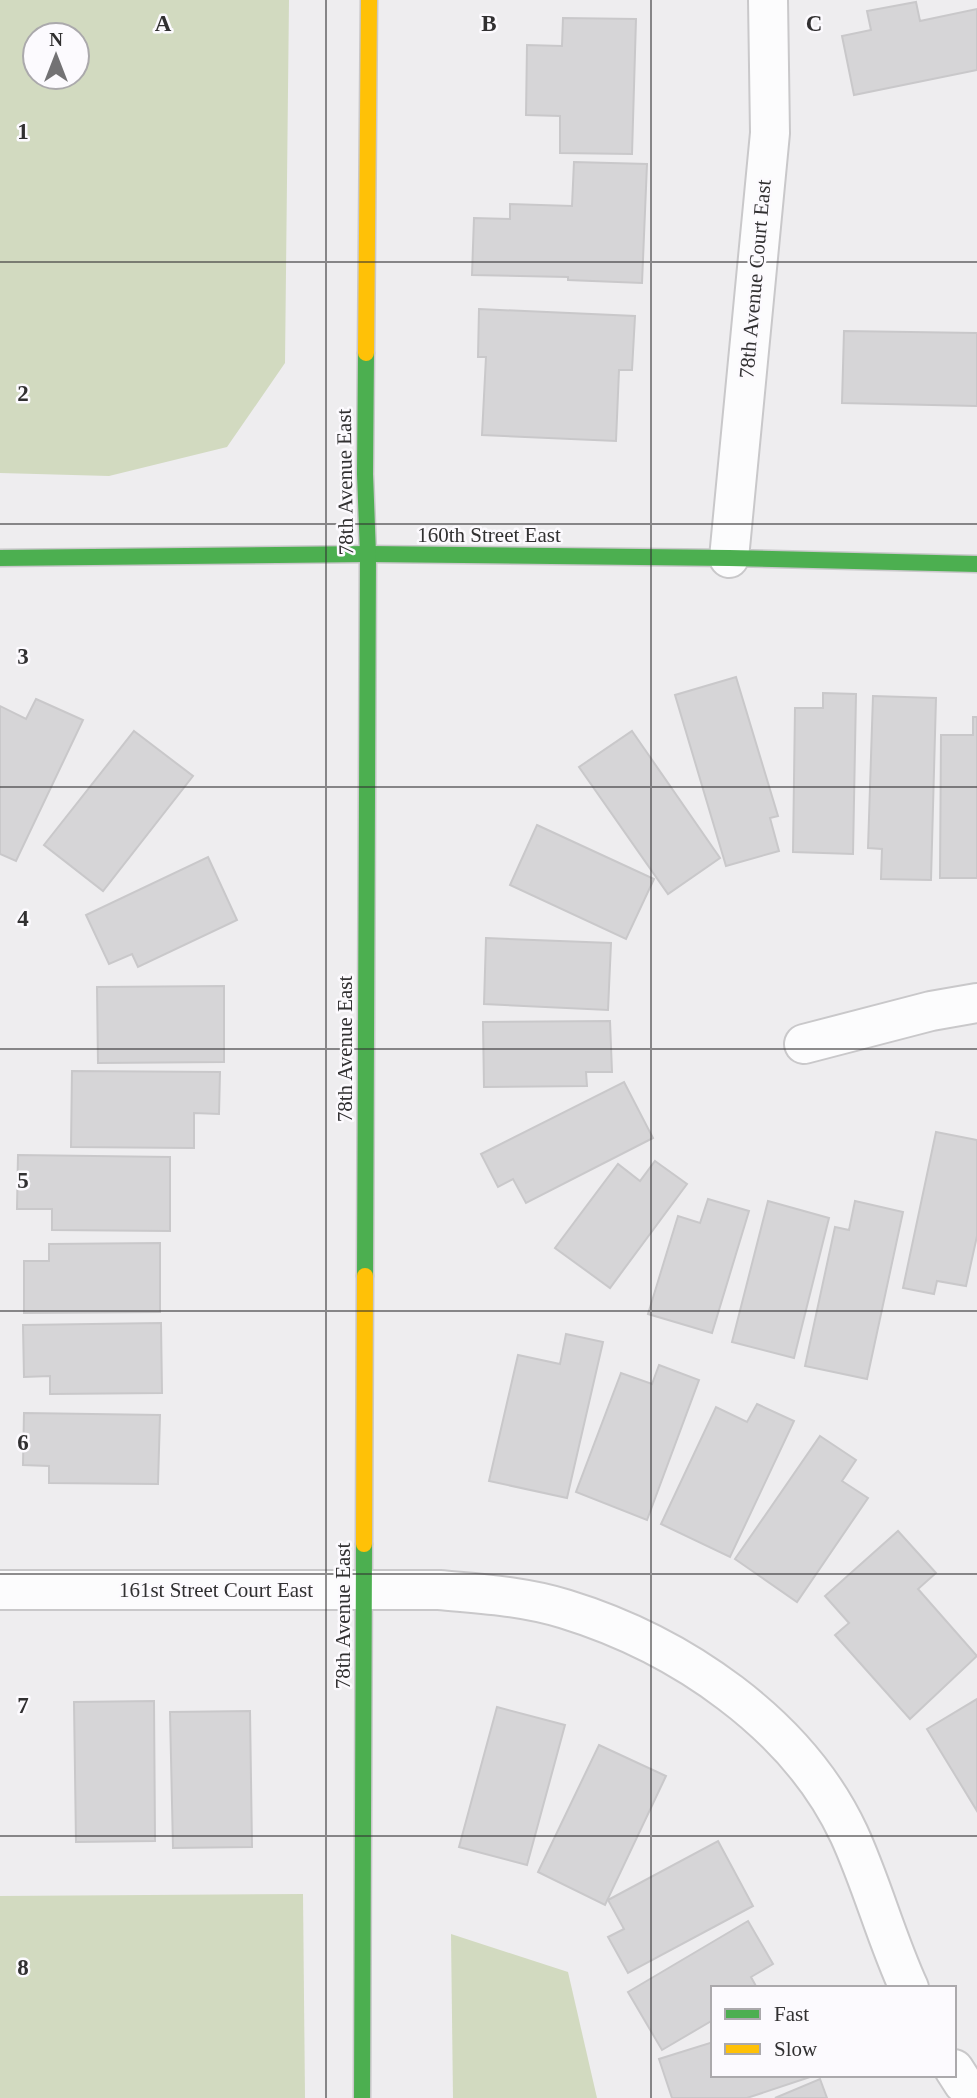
<svg xmlns="http://www.w3.org/2000/svg" width="977" height="2098" viewBox="0 0 977 2098" font-family="Georgia,serif">
<rect width="100%" height="100%" fill="#eeedef"/>
<g fill="#d2dac0" fill-rule="evenodd">
<path d="M 0,0 L 289,0 L 285,363 L 227,447 L 109,476 L 0,473 ZM 35,35 L 77,35 L 77,77 L 35,77 Z"/>
<path d="M 303,1894 L 305,2098 L 0,2098 L 0,1896 Z"/>
<path d="M 451,1934 L 568,1972 L 597,2098 L 453,2098 Z"/>
</g>
<g fill="#d6d5d7" stroke="#c9c8ca" stroke-width="2">
<path d="M 916,2 L 920,21 L 977,9 L 977,70 L 854,95 L 842,36 L 871,30 L 867,11 Z"/>
<path d="M 563,18 L 636,19 L 632,154 L 560,153 L 560,116 L 526,115 L 527,45 L 562,46 Z"/>
<path d="M 574,162 L 647,164 L 642,283 L 568,280 L 568,277 L 472,275 L 474,218 L 510,219 L 510,204 L 572,206 Z"/>
<path d="M 479,309 L 635,316 L 632,370 L 619,370 L 616,441 L 482,435 L 486,357 L 478,357 Z"/>
<path d="M 844,331 L 977,333 L 977,406 L 842,403 Z"/>
<path d="M 736,677 L 778,816 L 770,818 L 779,851 L 726,866 L 675,695 Z"/>
<path d="M 823,693 L 856,694 L 853,854 L 793,852 L 795,708 L 823,708 Z"/>
<path d="M 873,696 L 936,698 L 931,880 L 881,879 L 882,849 L 868,848 Z"/>
<path d="M 36,699 L 83,720 L 16,861 L 0,854 L 0,706 L 26,719 Z"/>
<path d="M 973,717 L 977,717 L 977,878 L 940,878 L 941,735 L 973,735 Z"/>
<path d="M 134,731 L 193,776 L 103,891 L 44,845 Z"/>
<path d="M 632,731 L 720,858 L 668,894 L 579,767 Z"/>
<path d="M 537,825 L 654,879 L 626,939 L 510,885 Z"/>
<path d="M 208,857 L 237,920 L 138,967 L 132,954 L 109,964 L 86,915 Z"/>
<path d="M 486,938 L 611,943 L 608,1010 L 484,1004 Z"/>
<path d="M 224,986 L 224,1062 L 98,1063 L 97,987 Z"/>
<path d="M 610,1021 L 612,1072 L 586,1072 L 587,1086 L 484,1087 L 483,1022 Z"/>
<path d="M 72,1071 L 220,1072 L 219,1114 L 194,1113 L 194,1148 L 71,1147 Z"/>
<path d="M 624,1082 L 653,1138 L 526,1203 L 513,1179 L 498,1187 L 481,1154 Z"/>
<path d="M 936,1132 L 977,1140 L 977,1236 L 966,1286 L 937,1281 L 934,1294 L 903,1288 Z"/>
<path d="M 18,1155 L 170,1157 L 170,1231 L 52,1230 L 52,1209 L 17,1209 Z"/>
<path d="M 655,1161 L 687,1184 L 610,1288 L 555,1248 L 618,1164 L 640,1181 Z"/>
<path d="M 708,1199 L 749,1211 L 712,1333 L 648,1314 L 678,1216 L 700,1223 Z"/>
<path d="M 768,1201 L 829,1218 L 794,1358 L 732,1342 Z"/>
<path d="M 855,1201 L 903,1212 L 867,1379 L 805,1366 L 835,1227 L 849,1230 Z"/>
<path d="M 160,1243 L 160,1312 L 24,1313 L 24,1261 L 49,1261 L 49,1244 Z"/>
<path d="M 161,1323 L 162,1393 L 50,1394 L 50,1376 L 24,1377 L 23,1325 Z"/>
<path d="M 566,1334 L 603,1342 L 567,1498 L 489,1481 L 518,1355 L 560,1364 Z"/>
<path d="M 659,1365 L 699,1380 L 647,1520 L 576,1492 L 621,1373 L 652,1384 Z"/>
<path d="M 757,1404 L 794,1421 L 730,1557 L 661,1524 L 716,1407 L 747,1422 Z"/>
<path d="M 24,1413 L 160,1415 L 158,1484 L 49,1483 L 49,1466 L 23,1465 Z"/>
<path d="M 820,1436 L 856,1460 L 842,1481 L 868,1498 L 797,1602 L 735,1559 Z"/>
<path d="M 898,1531 L 936,1573 L 918,1589 L 977,1656 L 910,1719 L 835,1635 L 849,1623 L 825,1596 Z"/>
<path d="M 977,1699 L 977,1811 L 927,1729 Z"/>
<path d="M 154,1701 L 155,1841 L 76,1842 L 74,1702 Z"/>
<path d="M 497,1707 L 565,1725 L 527,1865 L 459,1847 Z"/>
<path d="M 250,1711 L 252,1847 L 173,1848 L 170,1712 Z"/>
<path d="M 599,1745 L 666,1776 L 605,1905 L 538,1872 Z"/>
<path d="M 718,1841 L 753,1906 L 628,1973 L 608,1937 L 624,1929 L 608,1900 Z"/>
<path d="M 748,1921 L 773,1964 L 751,1977 L 757,1988 L 713,1988 L 713,2020 L 662,2050 L 628,1992 Z"/>
<path d="M 713,2042 L 713,2075 L 810,2075 L 810,2077 L 747,2098 L 672,2098 L 659,2059 Z"/>
<path d="M 820,2079 L 827,2098 L 775,2098 Z"/>
</g>
<g fill="none" stroke-linecap="round" stroke-linejoin="round">
<defs>
<g id="street">
<path d="M 729,558 L 770,133 L 768,0"/>
<path d="M 804,1044 L 931,1011 L 977,1003"/>
<path d="M 0,1590 L 439,1590 C 481,1594 524,1596 565,1609 C 679,1644 797,1723 849,1834 C 872,1884 886,1938 909,1988"/>
<path d="M 954,2069 L 963,2083 L 977,2096"/>
</g>
<g id="fast">
<path d="M 0,558 L 368,554 L 729,558 L 977,564"/>
<path d="M 365,1276 L 368,554 L 365,474 L 366,353"/>
<path d="M 362,2098 L 364,1544"/>
</g>
<g id="slow">
<path d="M 366,353 L 369,0"/>
<path d="M 364,1544 L 365,1276"/>
</g>
</defs>
<use href="#street" stroke="#c9c8ca" stroke-width="42"/>
<use href="#fast" stroke="#c9c8ca" stroke-width="19"/>
<use href="#slow" stroke="#c9c8ca" stroke-width="19"/>
<use href="#street" stroke="#fcfcfd" stroke-width="38"/>
<use href="#fast" stroke="#4caf50" stroke-width="16"/>
<use href="#slow" stroke="#ffc107" stroke-width="16"/>
</g>
<path fill="none" stroke="#313031" stroke-width="2" stroke-opacity="0.55" d="M 326,0 L 326,2098M 651,0 L 651,2098M 0,262 L 977,262M 0,524 L 977,524M 0,787 L 977,787M 0,1049 L 977,1049M 0,1311 L 977,1311M 0,1574 L 977,1574M 0,1836 L 977,1836"/>
<g text-anchor="middle" stroke-width="5" stroke-linejoin="round" paint-order="stroke">
<g font-size="21" fill="#313031" stroke="#fcfafe">
<text transform="translate(755 279) rotate(-85)" y="7">78th Avenue Court East</text>
<text transform="translate(345 482) rotate(-91)" y="7">78th Avenue East</text>
<text x="489" y="542">160th Street East</text>
<text transform="translate(345 1049) rotate(-90)" y="7">78th Avenue East</text>
<text x="216" y="1597">161st Street Court East</text>
<text transform="translate(343 1616) rotate(-90)" y="7">78th Avenue East</text>
</g>
</g>
<g font-size="23" text-anchor="middle" font-weight="bold" fill="#313031" stroke="#fcfafe" stroke-width="5" stroke-linejoin="round" paint-order="stroke">
<text x="163" y="31">A</text>
<text x="489" y="31">B</text>
<text x="814" y="31">C</text>
<text x="23" y="139">1</text>
<text x="23" y="401">2</text>
<text x="23" y="664">3</text>
<text x="23" y="926">4</text>
<text x="23" y="1188">5</text>
<text x="23" y="1450">6</text>
<text x="23" y="1713">7</text>
<text x="23" y="1975">8</text>
</g>
<rect x="711" y="1986" width="245" height="91" fill="#fcfafe" stroke="#aba9ac" stroke-width="2"/>
<rect x="725" y="2009" width="35" height="10" fill="#4caf50" stroke="#aba9ac" stroke-width="2"/>
<text x="774" y="2021" font-size="21" fill="#313031">Fast</text>
<rect x="725" y="2044" width="35" height="10" fill="#ffc107" stroke="#aba9ac" stroke-width="2"/>
<text x="774" y="2056" font-size="21" fill="#313031">Slow</text>
<g transform="translate(56 56)"><circle r="33" fill="#fcfafe" stroke="#aba9ac" stroke-width="2"/>
<path d="M0-5L12 26L0 18L-12 26Z" fill="#737274"/>
<text y="-10" font-size="19" font-weight="bold" text-anchor="middle" fill="#313031">N</text>
</g>
</svg>
